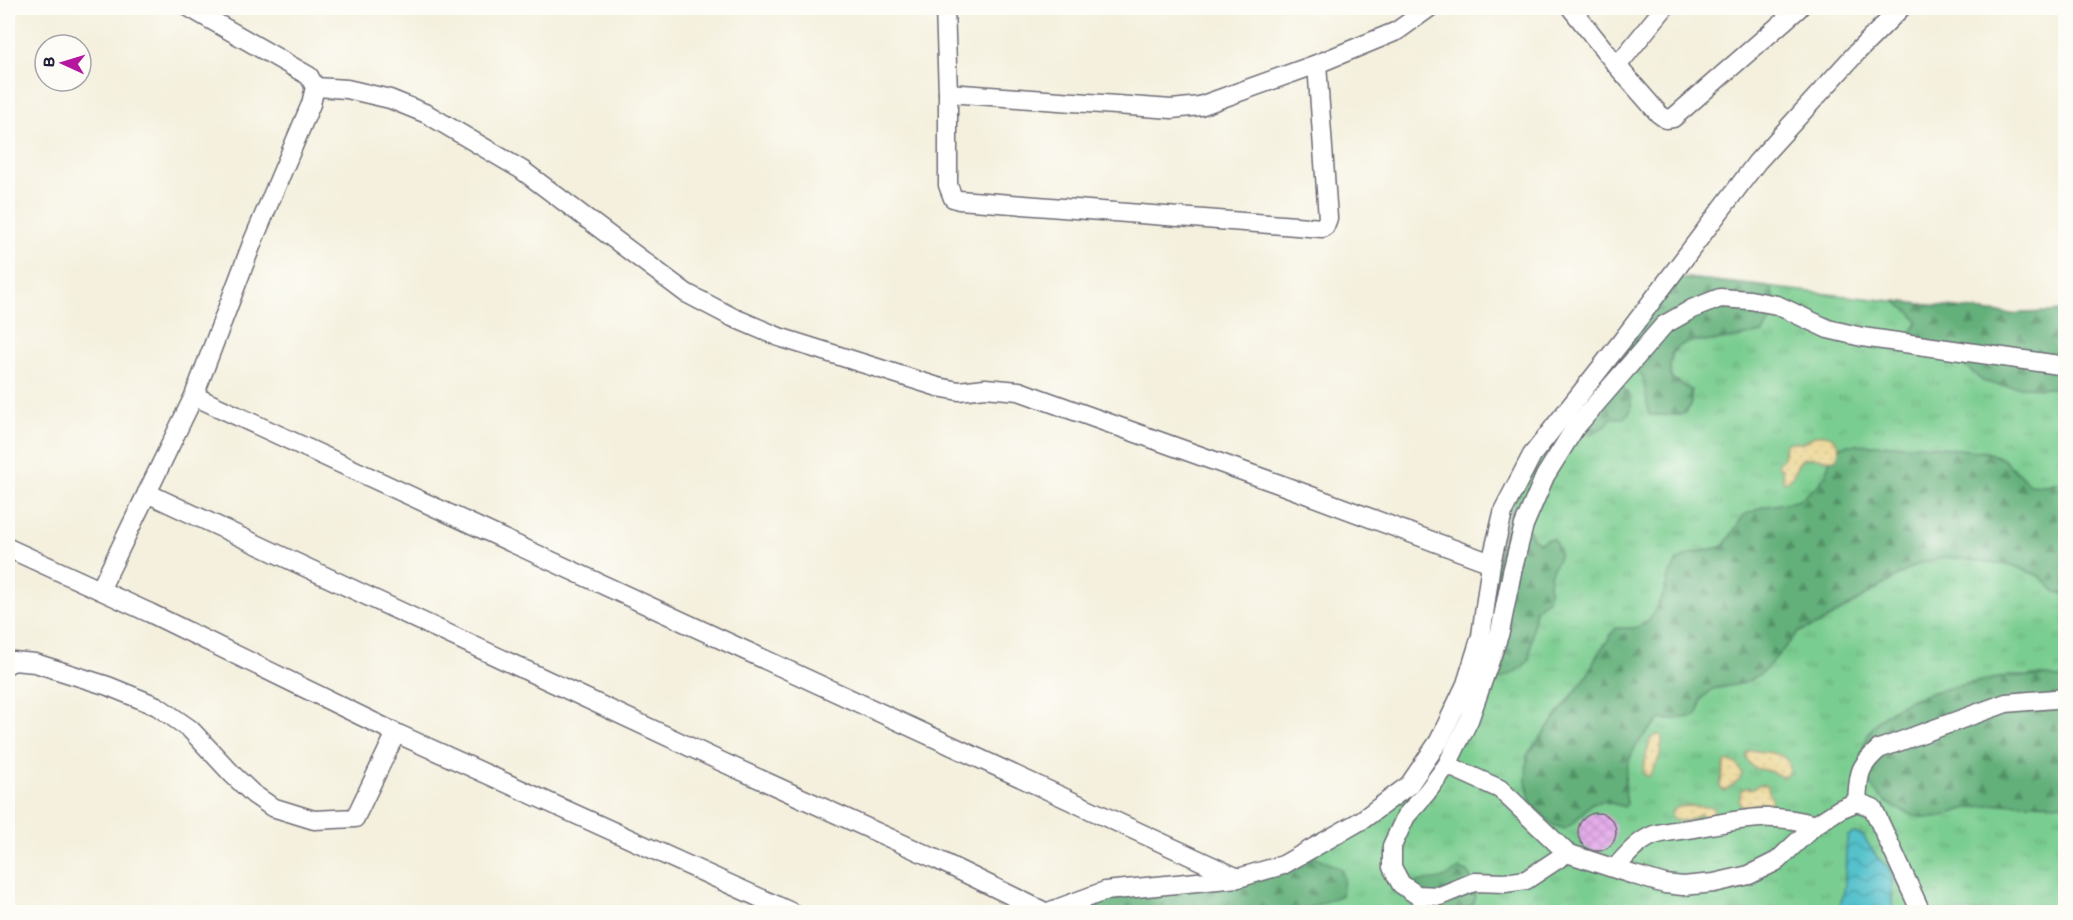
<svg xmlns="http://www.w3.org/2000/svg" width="2073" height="920" viewBox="0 0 2073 920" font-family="Itim,sans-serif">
<defs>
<pattern id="grass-tufts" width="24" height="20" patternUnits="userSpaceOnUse" patternTransform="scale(1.5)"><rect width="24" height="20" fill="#7acd90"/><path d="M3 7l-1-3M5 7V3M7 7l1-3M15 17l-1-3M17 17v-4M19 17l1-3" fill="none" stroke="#69b07d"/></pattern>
<pattern id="forest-firs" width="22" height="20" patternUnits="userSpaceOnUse" patternTransform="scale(1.5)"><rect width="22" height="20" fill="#63b07a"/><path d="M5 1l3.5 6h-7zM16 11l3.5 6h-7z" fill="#518f65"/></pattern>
<pattern id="sand-dots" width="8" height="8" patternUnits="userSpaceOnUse" patternTransform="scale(1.5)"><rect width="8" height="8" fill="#eeda9e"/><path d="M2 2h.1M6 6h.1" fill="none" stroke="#ccbb89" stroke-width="1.8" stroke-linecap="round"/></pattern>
<pattern id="water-waves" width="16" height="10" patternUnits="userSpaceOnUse" patternTransform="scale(1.5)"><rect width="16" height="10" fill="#54c1cb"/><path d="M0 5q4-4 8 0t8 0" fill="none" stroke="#459ca6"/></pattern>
<pattern id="building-cross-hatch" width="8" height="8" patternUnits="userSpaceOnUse" patternTransform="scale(1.5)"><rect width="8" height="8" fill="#e5adeb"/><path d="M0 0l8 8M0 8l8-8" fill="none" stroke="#c495ca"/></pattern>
</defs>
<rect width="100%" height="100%" fill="#fdfcf7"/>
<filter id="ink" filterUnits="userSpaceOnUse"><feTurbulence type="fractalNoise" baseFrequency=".0167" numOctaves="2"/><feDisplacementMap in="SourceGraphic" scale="12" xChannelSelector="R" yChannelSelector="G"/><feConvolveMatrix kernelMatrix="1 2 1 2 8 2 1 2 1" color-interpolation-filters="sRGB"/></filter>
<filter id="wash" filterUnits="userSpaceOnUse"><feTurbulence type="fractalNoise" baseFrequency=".008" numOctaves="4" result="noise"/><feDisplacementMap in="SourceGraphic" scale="24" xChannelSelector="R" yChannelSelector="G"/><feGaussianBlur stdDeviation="1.35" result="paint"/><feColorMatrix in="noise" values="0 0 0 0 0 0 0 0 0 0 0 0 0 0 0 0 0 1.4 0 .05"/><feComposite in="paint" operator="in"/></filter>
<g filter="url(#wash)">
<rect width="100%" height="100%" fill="#f4f0dd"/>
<path fill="url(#grass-tufts)" stroke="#4e7866" stroke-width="1.5" d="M 1677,277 L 2008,314 L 2065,311 L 2065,912 L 1062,912 L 1239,883 L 1366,825 L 1444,744 L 1510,511 L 1536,458 Z"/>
<g fill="url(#forest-firs)" stroke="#42695a" stroke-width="1.5">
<path d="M 1677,277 L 1770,287 C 1779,309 1775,314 1763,333 L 1716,341 L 1694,341 L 1681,345 L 1673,353 L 1670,366 L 1671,378 L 1691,390 L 1691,406 L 1681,415 L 1649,415 L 1643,377 L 1637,372 L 1625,346 Z"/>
<path d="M 1895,301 L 2008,314 L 2065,311 L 2065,389 L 2002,386 L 1982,381 L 1967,367 L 1922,351 L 1909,335 L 1918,322 L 1912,314 Z"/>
<path d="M 1604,371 L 1624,389 L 1631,398 L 1631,410 L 1624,418 L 1611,418 L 1606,426 L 1590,434 L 1582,432 L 1569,417 Z"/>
<path d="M 1846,445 L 1922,445 L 1987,452 L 2003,459 L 2029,484 L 2047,485 L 2065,479 L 2065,594 L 2056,592 L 2041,577 L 2012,565 L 1947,557 L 1919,563 L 1820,624 L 1799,632 L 1762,673 L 1745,683 L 1713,689 L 1701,699 L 1700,709 L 1696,716 L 1669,720 L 1661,719 C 1632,744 1620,765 1627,804 L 1624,807 L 1605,801 L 1592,803 L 1574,822 L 1565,829 L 1553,825 L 1531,803 L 1526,782 L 1527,755 L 1587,676 L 1596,657 L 1616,628 L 1635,628 L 1648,622 L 1664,594 L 1668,578 L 1677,561 L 1690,554 L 1724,546 L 1744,515 L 1762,507 L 1797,501 L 1815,488 L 1826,475 L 1829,461 L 1836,459 L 1839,447 Z"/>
<path d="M 1518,525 L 1530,531 L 1532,538 L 1540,543 L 1546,539 L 1554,539 C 1566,564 1553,558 1550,576 C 1548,584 1550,592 1548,600 L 1541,604 L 1535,610 L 1529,661 C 1509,679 1497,681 1472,684 L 1505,532 Z"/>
<path d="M 2008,676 L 2045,676 L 2065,679 L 2065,804 C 2047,804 2028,802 2010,803 C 1996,804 1979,806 1965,809 C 1949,813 1938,821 1921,817 C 1899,812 1871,798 1867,774 C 1865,767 1862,758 1863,751 C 1871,694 1963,686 2008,676 Z"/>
<path d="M 1312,855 L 1341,869 L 1344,878 L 1342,895 L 1299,912 L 1062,912 L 1078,906 Z"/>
<path d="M 1459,869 L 1468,872 C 1471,880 1477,891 1475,900 C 1470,920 1420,909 1407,898 L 1415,883 C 1423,880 1428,881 1436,880 C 1444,879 1452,874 1459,869 Z"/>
</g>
<g fill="url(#sand-dots)" stroke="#887e6c" stroke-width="1.5">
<path d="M 1816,435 C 1834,433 1844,443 1836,459 C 1826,461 1816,456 1806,458 C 1794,460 1799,476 1785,482 L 1783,480 L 1782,468 L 1778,467 L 1778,463 L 1783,458 L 1785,445 L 1789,442 L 1802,443 Z"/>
<path d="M 1659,734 L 1662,736 C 1662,754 1659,762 1649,776 L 1646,776 C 1639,768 1649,751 1650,739 Z"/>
<path d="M 1750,750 L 1773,753 L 1782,756 L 1789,762 L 1790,770 L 1787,775 L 1782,777 L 1769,771 L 1754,768 C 1748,763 1743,756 1750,750 Z"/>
<path d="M 1728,761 L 1737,764 L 1742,773 L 1740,779 L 1725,791 L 1720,788 C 1720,784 1724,767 1725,763 Z"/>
<path d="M 1760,784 L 1767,786 L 1772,799 L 1770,804 L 1755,804 L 1748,807 L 1742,807 L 1739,802 L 1741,790 L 1746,788 L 1753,788 Z"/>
<path d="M 1683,806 L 1710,807 L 1714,808 L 1713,817 L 1708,819 L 1699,814 C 1686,822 1688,823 1672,819 L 1671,813 L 1676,808 Z"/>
</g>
<path fill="url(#water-waves)" stroke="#3b7283" stroke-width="1.5" d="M 1854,833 L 1863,836 L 1877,857 L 1888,867 L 1892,877 L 1892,912 L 1836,912 C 1851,890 1842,861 1848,836 Z"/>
<g id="blocks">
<circle fill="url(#building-cross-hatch)" cx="1597" cy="832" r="19"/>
</g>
</g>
<g filter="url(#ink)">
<use href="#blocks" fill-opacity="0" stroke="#6c6a74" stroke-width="1.5"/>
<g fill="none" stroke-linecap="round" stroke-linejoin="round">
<defs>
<g id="minor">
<path d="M 945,8 L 948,93 L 948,185 L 953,198 L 959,200 L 1322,228 L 1325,226 L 1328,218 L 1317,64"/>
<path d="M 1571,8 L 1617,66 L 1659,114 L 1666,119 L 1673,118 L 1799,8"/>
<path d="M 1617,66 L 1664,8"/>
<path d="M 315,87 L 347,89 L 390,99 L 427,114 L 522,170 L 686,293 L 732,317 L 779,337 L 938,387 L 959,391 L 985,388 L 1019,391 L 1279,484 L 1491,563"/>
<path d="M 948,93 L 1172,109 L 1200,106 L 1317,64 L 1397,31 L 1429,8"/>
<path d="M 194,396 L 1238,878"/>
<path d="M 147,493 L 720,761 L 938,860 L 1045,912"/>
<path d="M 8,548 L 150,613 L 396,733 L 791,912"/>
<path d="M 100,590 L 194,396 L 253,241 L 311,104 L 315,87 L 309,76 L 190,8"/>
<path d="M 8,664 L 13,661 L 35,663 L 108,686 L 157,706 L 190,729 L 233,775 L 253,794 L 272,807 L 314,820 L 355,818 L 396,733"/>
<path d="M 1447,765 L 1500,789 L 1567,853 L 1634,875 L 1665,884 L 1683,886 L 1714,883 L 1749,875 L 1777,861 L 1815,825 L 1840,809 L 1857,802 L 1873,808 L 1921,912"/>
<path d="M 1857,802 C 1859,775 1857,768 1879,749 L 2006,703 L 2066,698"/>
<path d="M 1567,853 L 1526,880 L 1505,883 L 1474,882 L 1440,896 L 1417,895 L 1401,884 L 1392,867 L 1392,846 L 1406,816 L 1427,792 L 1447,765 L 1469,720 L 1500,632 L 1512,572 L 1524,525 L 1545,476 L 1575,428 L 1664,325 L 1692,309 L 1720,298 L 1750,300 L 1777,305 L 1828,329 L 1862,337 L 2066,366"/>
<path d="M 1615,868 C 1626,856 1638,841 1654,835 C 1668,831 1685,830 1700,827 C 1743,819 1771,812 1815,825"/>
<path d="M 1048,912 L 1105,891 L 1238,878 L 1283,865 L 1362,820 L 1409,785 L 1439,741 L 1466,684 L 1481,636 L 1491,563 L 1504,509 L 1532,455 L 1621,342 L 1757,162 L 1858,51 L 1901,8"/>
</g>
</defs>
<use href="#minor" stroke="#6c6a74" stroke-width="21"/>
<use href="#minor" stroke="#fff" stroke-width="18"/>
</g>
</g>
<rect width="2073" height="920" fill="none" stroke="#fdfcf7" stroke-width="30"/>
<g transform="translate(63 63) rotate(274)"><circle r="28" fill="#fdfcf7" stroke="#a5a5ac" stroke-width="1.5"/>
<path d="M0-4.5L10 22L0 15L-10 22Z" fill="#b5179e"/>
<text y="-9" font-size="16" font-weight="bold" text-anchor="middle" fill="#22223b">B</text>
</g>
</svg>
